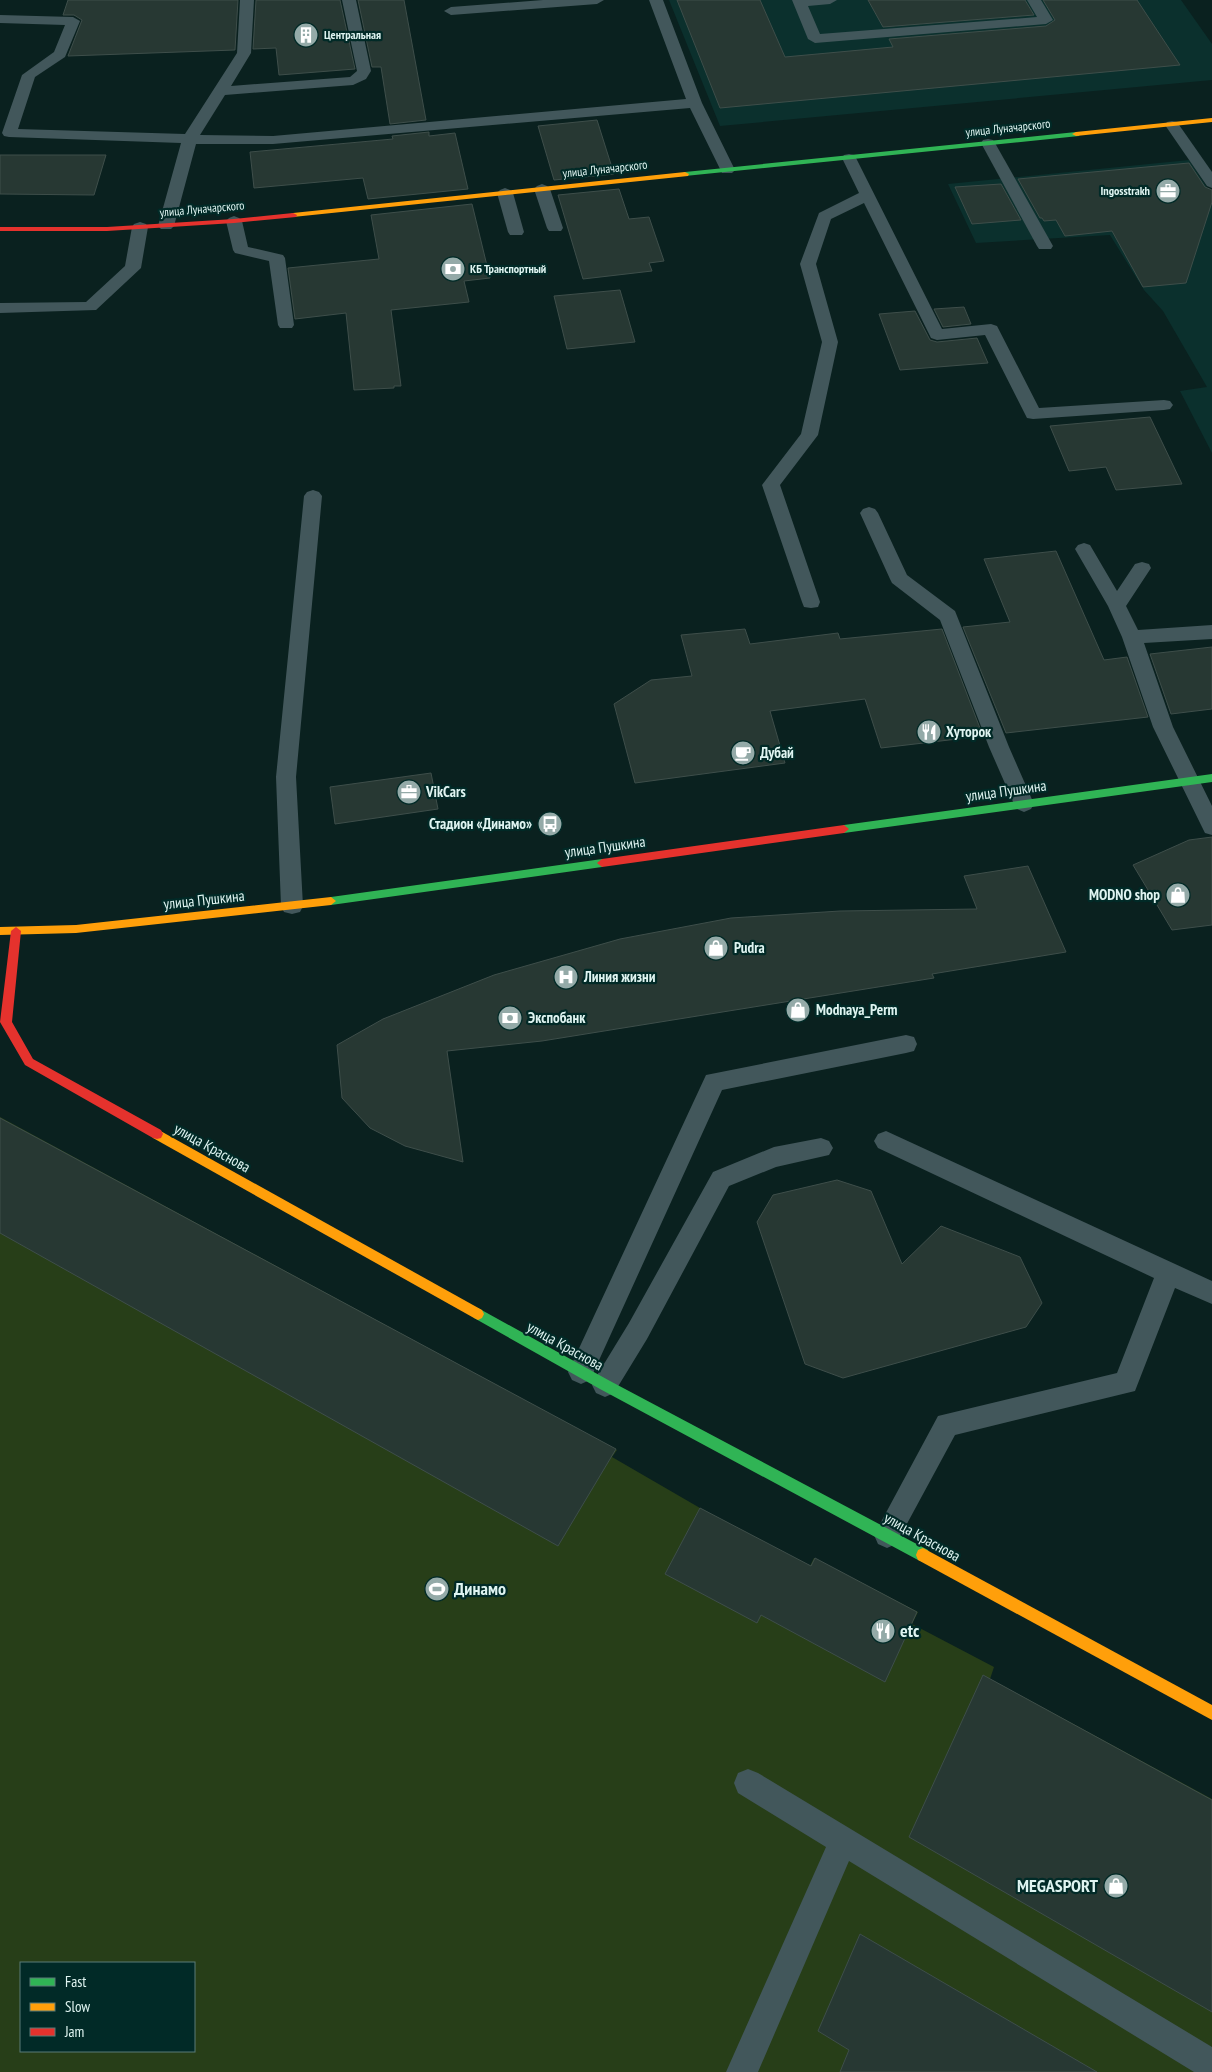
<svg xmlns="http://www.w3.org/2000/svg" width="1212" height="2072" viewBox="0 0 1212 2072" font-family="'PT Sans Narrow',sans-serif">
<rect width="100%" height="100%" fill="#0a211f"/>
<g fill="#0b302d">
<path d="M 669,0 L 1181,0 L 1212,44 L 1212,80 L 720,126 Z"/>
<path d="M 1189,160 L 1212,195 L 1212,453 L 1180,391 L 1207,387 L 1163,311 L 1144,290 L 1110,235 L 976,243 L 948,184 Z"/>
</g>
<path fill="#273e18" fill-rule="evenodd" d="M 0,1117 L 617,1450 L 612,1457 L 700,1508 L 810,1566 L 814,1558 L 918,1612 L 912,1624 L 994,1667 L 990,1679 L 1212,1799 L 1212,2072 L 0,2072 ZM 21,1963 L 194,1963 L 194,2051 L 21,2051 Z"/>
<g fill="#273833" stroke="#3e4e4a">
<path d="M 68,0 L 238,0 L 235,50 L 68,56 L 82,20 L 74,15 L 63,15 Z"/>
<path d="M 256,0 L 340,0 L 355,69 L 279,75 L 276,48 L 253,49 Z"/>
<path d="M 358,0 L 404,0 L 426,120 L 390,124 L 381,67 L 372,67 Z"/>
<path d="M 677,0 L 760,0 L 785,57 L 893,47 L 889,39 L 1046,26 L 1055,20 L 1043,0 L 1137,0 L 1180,65 L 720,108 Z"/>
<path d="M 868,0 L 1025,0 L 1034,15 L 883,27 Z"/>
<path d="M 597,120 L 614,174 L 554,180 L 538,126 Z"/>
<path d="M 429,132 L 429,136 L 455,133 L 468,189 L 368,199 L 363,178 L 254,188 L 250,152 L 393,139 L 392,136 Z"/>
<path d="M 0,155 L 106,155 L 94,195 L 0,194 Z"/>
<path d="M 1189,163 L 1205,187 L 1212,190 L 1212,202 L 1186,283 L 1143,287 L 1112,231 L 1065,236 L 1056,220 L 1044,221 L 1042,218 L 1040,218 L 1018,179 Z"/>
<path d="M 1001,184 L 1021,220 L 972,224 L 955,187 Z"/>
<path d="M 619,189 L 629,219 L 649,217 L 664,261 L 649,263 L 652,271 L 583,279 L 558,195 Z"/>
<path d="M 472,204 L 490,278 L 464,281 L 469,302 L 391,310 L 401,386 L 394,386 L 394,388 L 354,390 L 346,313 L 295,319 L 288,268 L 379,259 L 371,215 Z"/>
<path d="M 620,290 L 635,342 L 567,349 L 554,296 Z"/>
<path d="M 964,307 L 971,324 L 943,327 L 934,309 Z"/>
<path d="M 915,311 L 930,340 L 937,342 L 977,338 L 988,363 L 900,370 L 879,314 Z"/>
<path d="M 1150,417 L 1182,484 L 1116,490 L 1106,467 L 1069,471 L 1050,426 Z"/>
<path d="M 1056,551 L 1104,660 L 1127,657 L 1148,717 L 1006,733 L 963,627 L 1010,622 L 984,559 Z"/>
<path d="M 745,629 L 750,644 L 838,633 L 840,639 L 942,629 L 983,736 L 881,748 L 865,699 L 770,711 L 785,763 L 635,783 L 614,704 L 651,680 L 692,676 L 681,635 Z"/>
<path d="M 1212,647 L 1212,709 L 1171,714 L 1150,654 Z"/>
<path d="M 431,773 L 438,809 L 335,824 L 330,787 Z"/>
<path d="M 1212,837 L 1212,925 L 1172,930 L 1133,865 L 1189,840 Z"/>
<path d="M 1028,866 L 1066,952 L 932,974 L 934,978 L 542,1041 L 447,1051 L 463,1162 L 405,1146 L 370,1128 L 342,1098 L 337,1045 L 383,1019 L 494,975 L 620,939 L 731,918 L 840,911 L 977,909 L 964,876 Z"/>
<path d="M 0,1118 L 616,1449 L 558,1546 L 0,1233 Z"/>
<path d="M 837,1180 L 871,1191 L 902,1264 L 941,1226 L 1020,1257 L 1042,1303 L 1026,1327 L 843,1378 L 805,1364 L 757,1222 L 773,1195 Z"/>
<path d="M 700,1508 L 811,1566 L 815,1558 L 917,1612 L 885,1682 L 761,1615 L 757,1623 L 665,1574 Z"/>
<path d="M 983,1675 L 1212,1800 L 1212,2012 L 909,1837 Z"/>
<path d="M 860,1934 L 1097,2072 L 840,2072 L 849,2050 L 818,2031 Z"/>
</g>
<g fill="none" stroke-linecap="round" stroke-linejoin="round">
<g fill="#42575b" fill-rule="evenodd">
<path d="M 240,0 L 254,0 L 251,53 L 231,86 L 350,77 L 357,71 L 342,0 L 356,0 L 371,71 L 366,79 L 353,85 L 225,95 L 200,135 L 273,136 L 686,99 L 649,0 L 663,0 L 702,103 L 735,170 L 732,173 L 722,173 L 690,108 L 273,144 L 196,144 L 174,226 L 171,229 L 161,229 L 158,226 L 181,143 L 9,137 L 4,136 L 2,133 L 22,75 L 54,52 L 65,25 L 0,23 L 0,15 L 73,17 L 80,21 L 65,57 L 35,77 L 18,129 L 185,134 L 237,53 Z"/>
<path d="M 543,0 L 604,0 L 597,4 L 451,15 L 444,11 L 451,7 Z"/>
<path d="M 792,0 L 837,0 L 830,4 L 808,6 L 820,34 L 1037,17 L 1027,0 L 1041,0 L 1053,20 L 1046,24 L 815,43 L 808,39 Z"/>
<path d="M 1172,121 L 1177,122 L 1212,172 L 1212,188 L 1207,186 L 1165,125 L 1167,122 Z"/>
<path d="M 988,139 L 993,140 L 995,143 L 1053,246 L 1051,249 L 1039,249 L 1037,246 L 981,143 L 983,140 Z"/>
<path d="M 849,154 L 854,155 L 856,158 L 942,329 L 991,324 L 997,326 L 1039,408 L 1164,400 L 1170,401 L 1173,405 L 1170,409 L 1164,410 L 1033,419 L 1027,418 L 985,335 L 937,340 L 931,338 L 864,203 L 831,219 L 816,264 L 838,342 L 818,435 L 780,485 L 820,602 L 818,607 L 811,608 L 804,607 L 802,602 L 762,485 L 801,434 L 822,342 L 800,264 L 819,213 L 859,193 L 842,158 L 844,155 Z"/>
<path d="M 542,184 L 547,186 L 550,189 L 563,228 L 561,231 L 549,231 L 547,228 L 534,189 L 537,186 Z"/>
<path d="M 505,188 L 510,190 L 513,193 L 524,232 L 522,235 L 510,235 L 508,232 L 497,193 L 500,190 Z"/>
<path d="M 234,216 L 239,218 L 242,221 L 248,247 L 283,255 L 285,258 L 294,325 L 292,328 L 280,328 L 278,325 L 269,261 L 235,253 L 233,250 L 226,221 L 229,218 Z"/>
<path d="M 140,222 L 146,224 L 148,227 L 141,268 L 96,310 L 0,313 L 0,303 L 86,302 L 125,266 L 132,227 L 134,224 Z"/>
<path d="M 313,490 L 319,492 L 322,496 L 296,777 L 303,906 L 300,912 L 292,914 L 284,912 L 281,906 L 276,777 L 304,496 L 307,492 Z"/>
<path d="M 869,507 L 875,509 L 878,513 L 907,575 L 955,611 L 957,616 L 1009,747 L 1034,804 L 1031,809 L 1024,812 L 1017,809 L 1014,804 L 989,747 L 940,620 L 892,583 L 890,579 L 860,513 L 863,509 Z"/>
<path d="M 1084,543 L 1090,545 L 1117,591 L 1135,564 L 1142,562 L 1149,564 L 1151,568 L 1126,606 L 1138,630 L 1212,625 L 1212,639 L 1144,643 L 1173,727 L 1212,806 L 1212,835 L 1205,833 L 1202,827 L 1153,727 L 1122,637 L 1108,606 L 1075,549 L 1078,545 Z"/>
<path d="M 906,1035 L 914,1037 L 917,1044 L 914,1051 L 906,1053 L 722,1090 L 590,1380 L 581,1384 L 572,1380 L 568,1372 L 706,1075 Z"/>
<path d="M 886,1131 L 1212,1281 L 1212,1304 L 1175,1288 L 1135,1391 L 955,1435 L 896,1544 L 887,1548 L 878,1544 L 874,1535 L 938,1416 L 1117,1373 L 1154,1278 L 878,1148 L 874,1141 L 878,1134 Z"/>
<path d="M 821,1138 L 829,1141 L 833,1148 L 829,1155 L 776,1167 L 729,1186 L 647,1339 L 614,1393 L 605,1397 L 596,1393 L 592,1385 L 596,1377 L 629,1323 L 713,1172 L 774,1147 Z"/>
<path d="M 748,1769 L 758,1773 L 1212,2047 L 1212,2072 L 1194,2072 L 849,1861 L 758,2072 L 726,2072 L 826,1847 L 738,1793 L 734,1783 L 738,1773 Z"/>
</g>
<g fill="#30b455" fill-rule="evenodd">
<path d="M 1076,132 L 1080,134 L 1079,136 L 685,176 L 681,174 L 685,172 Z"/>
<path d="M 1212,774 L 1212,782 L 844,833 L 839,829 L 844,825 Z"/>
<path d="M 602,859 L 607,863 L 602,867 L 331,905 L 326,901 L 331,897 Z"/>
<path d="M 478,1308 L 610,1381 L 928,1550 L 930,1555 L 928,1560 L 923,1562 L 918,1560 L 600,1389 L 474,1318 L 472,1314 L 474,1310 Z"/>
</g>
<g fill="#ff9f0a" fill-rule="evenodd">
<path d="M 1212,118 L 1212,122 L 1076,136 L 1072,134 L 1076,132 Z"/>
<path d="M 685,172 L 689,174 L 688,176 L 293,217 L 289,215 L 293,213 Z"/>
<path d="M 331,897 L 336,901 L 331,905 L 76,933 L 0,935 L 0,927 L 76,925 Z"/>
<path d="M 157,1129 L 482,1310 L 484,1314 L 482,1318 L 478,1320 L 474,1318 L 153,1138 L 151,1134 L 153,1130 Z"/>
<path d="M 923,1548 L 1212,1705 L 1212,1720 L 918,1560 L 916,1555 L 918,1550 Z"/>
</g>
<g fill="#e5322d" fill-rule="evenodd">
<path d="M 293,213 L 297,215 L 296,217 L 234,223 L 107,231 L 0,231 L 0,227 L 107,227 L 234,219 Z"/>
<path d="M 844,825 L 849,829 L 844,833 L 602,867 L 597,863 L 602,859 Z"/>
<path d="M 16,927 L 21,931 L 12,1022 L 33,1059 L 161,1130 L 163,1134 L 161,1138 L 157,1139 L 153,1138 L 25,1065 L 0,1022 L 11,931 Z"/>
</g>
</g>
<defs>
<symbol id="building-disc" viewBox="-11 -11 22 22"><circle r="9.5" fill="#94aaa8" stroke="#012a27"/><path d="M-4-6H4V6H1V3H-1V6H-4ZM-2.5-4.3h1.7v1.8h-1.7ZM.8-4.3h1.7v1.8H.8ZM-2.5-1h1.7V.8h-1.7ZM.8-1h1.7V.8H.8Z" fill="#fff"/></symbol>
<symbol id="office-disc" viewBox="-11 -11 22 22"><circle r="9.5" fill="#94aaa8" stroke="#012a27"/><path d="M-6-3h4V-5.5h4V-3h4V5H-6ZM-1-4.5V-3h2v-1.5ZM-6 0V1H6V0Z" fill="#fff"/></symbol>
<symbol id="bank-disc" viewBox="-11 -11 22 22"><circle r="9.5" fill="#94aaa8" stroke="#012a27"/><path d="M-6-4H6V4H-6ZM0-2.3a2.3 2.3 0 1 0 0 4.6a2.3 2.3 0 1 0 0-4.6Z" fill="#fff"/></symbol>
<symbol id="restaurant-disc" viewBox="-11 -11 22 22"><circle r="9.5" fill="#94aaa8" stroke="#012a27"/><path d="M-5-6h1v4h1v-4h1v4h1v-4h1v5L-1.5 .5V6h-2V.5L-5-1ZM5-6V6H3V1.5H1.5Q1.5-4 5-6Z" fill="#fff"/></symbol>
<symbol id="cafe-disc" viewBox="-11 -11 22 22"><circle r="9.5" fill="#94aaa8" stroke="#012a27"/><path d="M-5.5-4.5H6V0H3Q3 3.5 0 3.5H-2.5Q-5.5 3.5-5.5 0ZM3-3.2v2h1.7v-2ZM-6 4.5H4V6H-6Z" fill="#fff"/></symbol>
<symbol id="bus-disc" viewBox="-11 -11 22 22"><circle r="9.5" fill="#94aaa8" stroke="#012a27"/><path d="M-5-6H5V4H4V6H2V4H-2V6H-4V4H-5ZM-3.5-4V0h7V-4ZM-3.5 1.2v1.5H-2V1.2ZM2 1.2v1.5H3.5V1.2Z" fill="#fff"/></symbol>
<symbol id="shop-disc" viewBox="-11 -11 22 22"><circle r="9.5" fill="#94aaa8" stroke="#012a27"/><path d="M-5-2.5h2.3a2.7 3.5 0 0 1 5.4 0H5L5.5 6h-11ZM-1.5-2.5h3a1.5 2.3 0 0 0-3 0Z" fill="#fff"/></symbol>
<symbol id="hospital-disc" viewBox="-11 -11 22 22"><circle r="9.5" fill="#94aaa8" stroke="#012a27"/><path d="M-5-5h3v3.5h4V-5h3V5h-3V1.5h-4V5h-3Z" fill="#fff"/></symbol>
<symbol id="stadium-disc" viewBox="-11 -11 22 22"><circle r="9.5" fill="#94aaa8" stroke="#012a27"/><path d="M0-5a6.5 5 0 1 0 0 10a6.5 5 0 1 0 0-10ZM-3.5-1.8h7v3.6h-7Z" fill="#fff"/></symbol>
</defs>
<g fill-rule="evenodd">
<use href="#building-disc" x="292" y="21" width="28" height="28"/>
<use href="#office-disc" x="1154" y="177" width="28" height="28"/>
<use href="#bank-disc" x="439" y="255" width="28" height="28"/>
<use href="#restaurant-disc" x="915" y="718" width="28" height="28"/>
<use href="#cafe-disc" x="729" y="739" width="28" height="28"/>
<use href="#office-disc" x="395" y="778" width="28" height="28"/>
<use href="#bus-disc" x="536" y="810" width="28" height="28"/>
<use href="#shop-disc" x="1164" y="881" width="28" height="28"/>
<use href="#shop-disc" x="702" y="934" width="28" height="28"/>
<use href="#hospital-disc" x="552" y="963" width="28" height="28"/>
<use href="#shop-disc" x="784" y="996" width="28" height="28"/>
<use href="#bank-disc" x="496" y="1004" width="28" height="28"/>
<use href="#stadium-disc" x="423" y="1575" width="28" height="28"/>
<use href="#restaurant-disc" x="869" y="1617" width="28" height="28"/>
<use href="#shop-disc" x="1102" y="1872" width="28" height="28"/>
</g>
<g text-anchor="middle" stroke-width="4.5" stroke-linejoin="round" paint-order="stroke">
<g font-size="12" font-weight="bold" fill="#dff4f1" stroke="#012a27" text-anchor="start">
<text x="324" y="39">Центральная</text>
<text x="1150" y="195" text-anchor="end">Ingosstrakh</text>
<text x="470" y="273">КБ Транспортный</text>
</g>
<g font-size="12" fill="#dff4f1" stroke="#012a27">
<text transform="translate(1008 128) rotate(-6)" y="4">улица Луначарского</text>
<text transform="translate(605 169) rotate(-6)" y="4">улица Луначарского</text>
<text transform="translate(202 209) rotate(-5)" y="4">улица Луначарского</text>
</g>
<g font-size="15" font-weight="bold" fill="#dff4f1" stroke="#012a27" text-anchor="start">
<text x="946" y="737">Хуторок</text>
<text x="760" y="758">Дубай</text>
<text x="426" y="797">VikCars</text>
<text x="532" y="829" text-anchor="end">Стадион «Динамо»</text>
<text x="1160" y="900" text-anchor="end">MODNO shop</text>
<text x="734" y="953">Pudra</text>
<text x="584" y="982">Линия жизни</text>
<text x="816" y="1015">Modnaya_Perm</text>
<text x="528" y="1023">Экспобанк</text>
</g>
<g font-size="15" fill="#dff4f1" stroke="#012a27">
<text transform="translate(1006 791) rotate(-8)" y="5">улица Пушкина</text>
<text transform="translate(605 847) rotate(-8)" y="5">улица Пушкина</text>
<text transform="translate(204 900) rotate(-6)" y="5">улица Пушкина</text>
<text transform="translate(212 1148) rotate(29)" y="5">улица Краснова</text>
<text transform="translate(565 1346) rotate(29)" y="5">улица Краснова</text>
<text transform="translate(922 1537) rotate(29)" y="5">улица Краснова</text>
</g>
<g font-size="18" font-weight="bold" fill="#dff4f1" stroke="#012a27" text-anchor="start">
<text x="454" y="1595">Динамо</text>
<text x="900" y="1637">etc</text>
<text x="1098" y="1892" text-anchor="end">MEGASPORT</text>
</g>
</g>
<rect x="20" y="1962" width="175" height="90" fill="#012a27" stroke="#5a7b78"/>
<rect x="30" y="1978" width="25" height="8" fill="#30b455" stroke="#5a7b78"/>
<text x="65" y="1987" font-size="15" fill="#dff4f1">Fast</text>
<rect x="30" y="2003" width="25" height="8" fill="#ff9f0a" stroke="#5a7b78"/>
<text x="65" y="2012" font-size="15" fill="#dff4f1">Slow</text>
<rect x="30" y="2028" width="25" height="8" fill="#e5322d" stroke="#5a7b78"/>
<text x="65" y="2037" font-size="15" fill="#dff4f1">Jam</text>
</svg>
